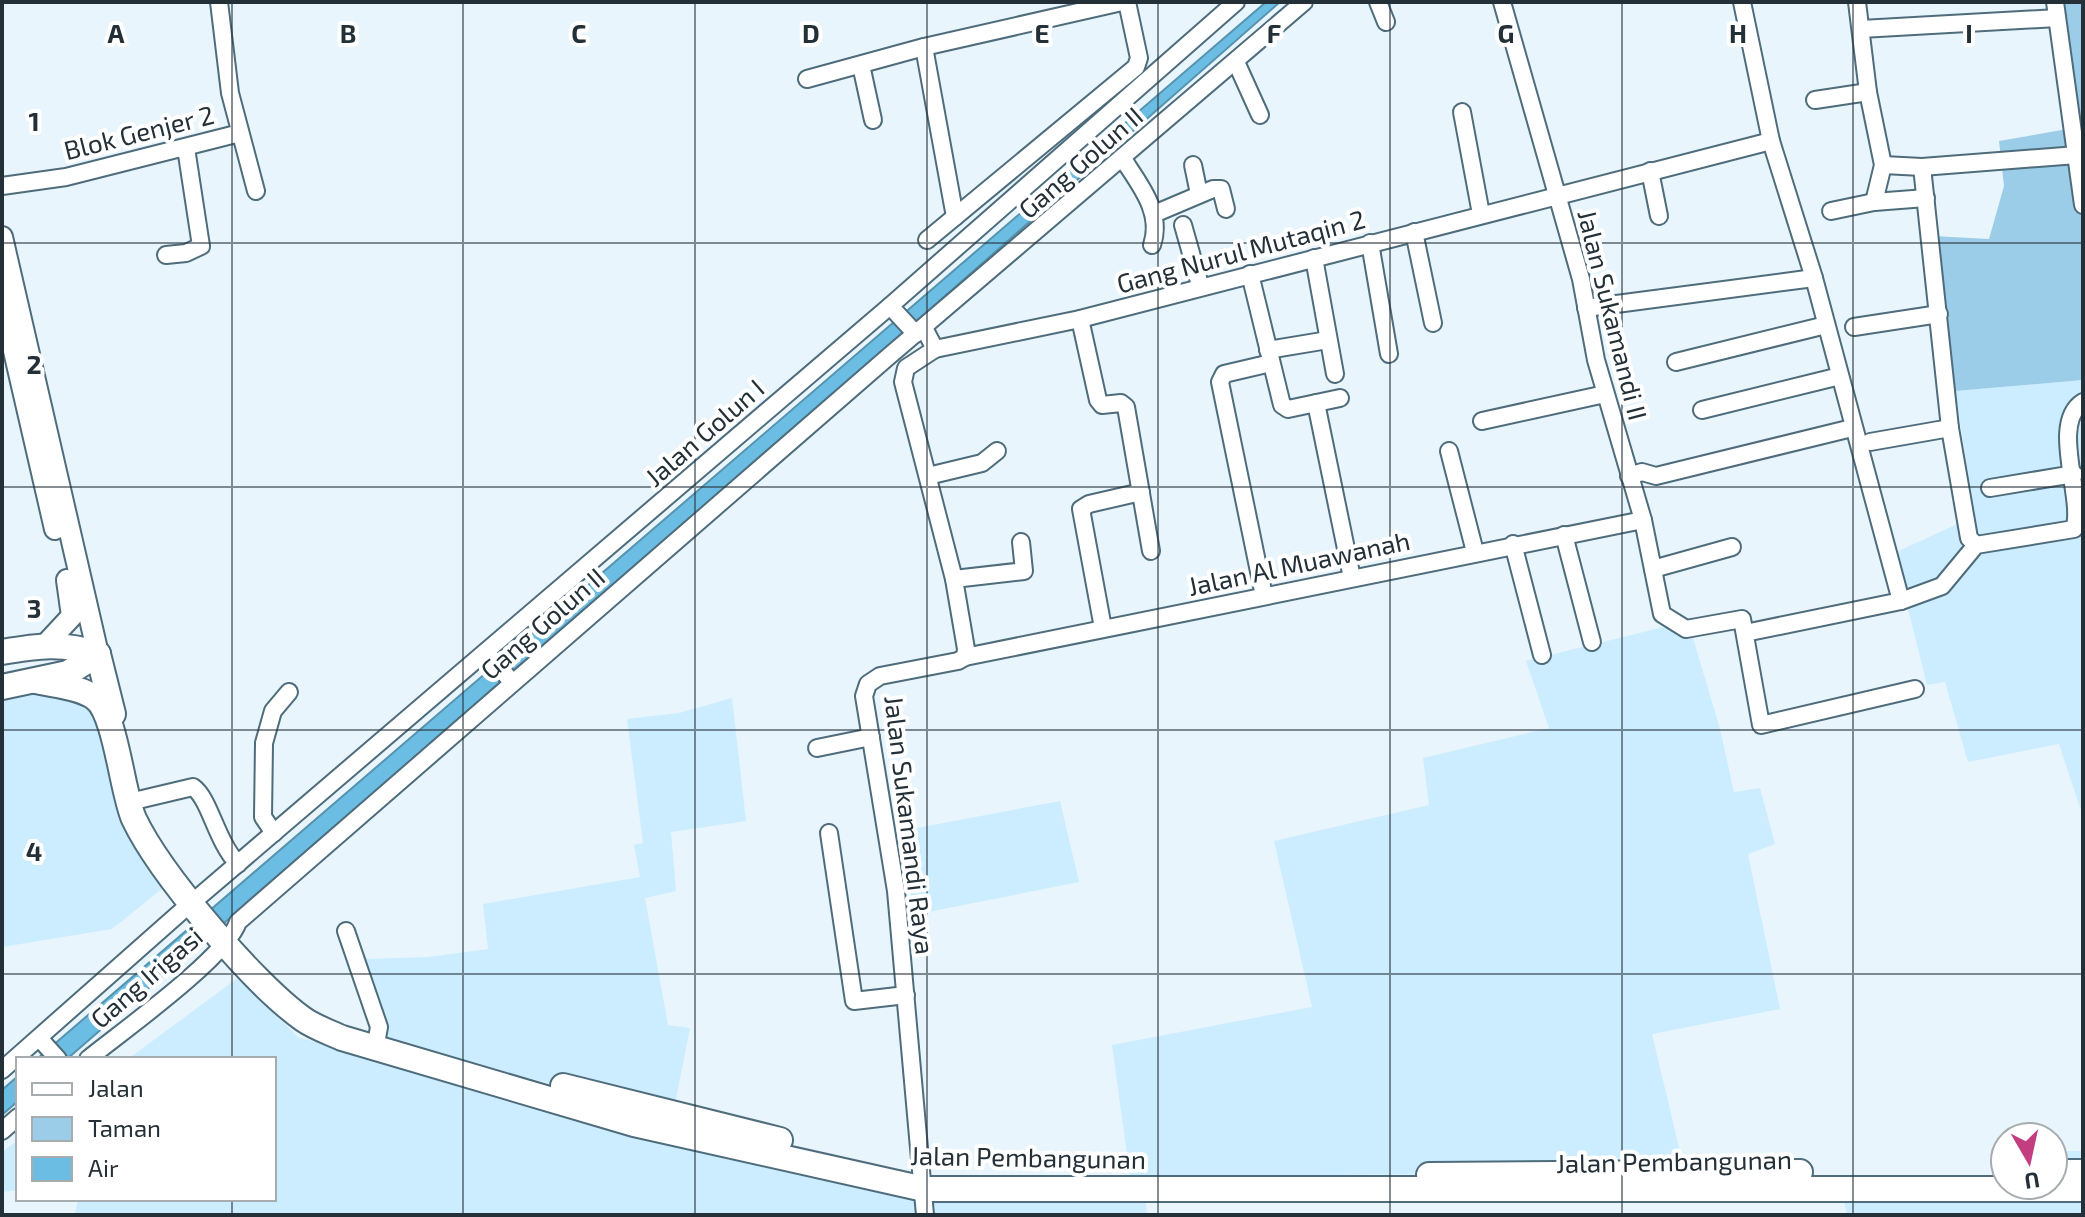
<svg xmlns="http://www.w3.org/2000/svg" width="2085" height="1217" viewBox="0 0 2085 1217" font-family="'Exo 2',sans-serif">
<rect width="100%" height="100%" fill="#e8f5fc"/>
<g fill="#ccedff">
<path d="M 2083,380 L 2083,816 L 2059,744 L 1968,762 L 1945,682 L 1927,685 L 1894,553 L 1975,516 L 1955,391 Z"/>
<path d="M 1688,621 L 1720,729 L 1734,792 L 1760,788 L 1775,844 L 1748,854 L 1780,1009 L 1652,1034 L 1685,1173 L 1130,1176 L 1112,1045 L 1312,1007 L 1274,841 L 1429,805 L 1423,758 L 1549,728 L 1526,661 Z"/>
<path d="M 2,687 L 98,701 L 151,850 L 173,880 L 112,929 L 2,947 Z"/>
<path d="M 732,698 L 746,821 L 671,832 L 676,891 L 645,898 L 668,1025 L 690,1028 L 673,1114 L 376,1040 L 366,959 L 428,957 L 488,949 L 483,904 L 640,877 L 634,845 L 643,843 L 627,719 L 679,713 Z"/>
<path d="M 1060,801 L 1079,882 L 913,915 L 901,831 Z"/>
<path d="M 239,977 L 298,1037 L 368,1056 L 920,1196 L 1145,1196 L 1147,1215 L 75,1215 L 78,1199 L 274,1199 L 274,1059 L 128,1059 Z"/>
<path d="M 18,1140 L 18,1190 L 2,1192 L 2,1152 Z"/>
<path d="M 2053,1151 L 2083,1151 L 2083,1215 L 1847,1215 L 1841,1189 L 2053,1185 Z"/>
</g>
<path fill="#9bcde8" d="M 2062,2 L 2083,2 L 2083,380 L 1955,391 L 1933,236 L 1989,239 L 2004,186 L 1999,141 L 2079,127 Z"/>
<g fill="#6cbde3" stroke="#5693af" stroke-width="2">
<path d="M 1266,2 L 1280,2 L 749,468 L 67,1059 L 37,1059 Z"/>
<path d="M 18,1076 L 18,1101 L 2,1115 L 2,1090 Z"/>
</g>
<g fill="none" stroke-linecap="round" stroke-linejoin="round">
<defs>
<g id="minor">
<path d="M 219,2 L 230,93 L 256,191"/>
<path d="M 1378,2 L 1386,22"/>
<path d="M 1502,2 L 1581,279 L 1596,360 L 1643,520 L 1662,614 L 1686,629 L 1742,619 L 1761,725 L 1915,689"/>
<path d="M 1742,2 L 1771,141 L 1814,278 L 1901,601"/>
<path d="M 1857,2 L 1868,92 L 1883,165 L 1874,202"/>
<path d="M 2055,2 L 2083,205"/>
<path d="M 1861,29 L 2057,18"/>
<path d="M 924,47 L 955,217"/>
<path d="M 1236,62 L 1260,115"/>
<path d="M 861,65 L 873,120"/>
<path d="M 807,79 L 924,47 L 1122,2"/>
<path d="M 1815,100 L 1868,92"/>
<path d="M 1462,112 L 1481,214"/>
<path d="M 1123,159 C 1140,185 1163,213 1152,245"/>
<path d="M 1193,165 L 1199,194"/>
<path d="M 1883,165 L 1922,167 L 2077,155"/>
<path d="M 1922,167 L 1950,428 L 1969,538 L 1976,545"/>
<path d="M 1650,171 L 1659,216"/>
<path d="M 2,186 L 66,177 L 240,133"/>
<path d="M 1831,211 L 1874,202 L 1926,198"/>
<path d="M 1154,214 L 1213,189 L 1221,189 L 1226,209"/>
<path d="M 1183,225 L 1200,285"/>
<path d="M 1414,232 L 1433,323"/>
<path d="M 927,240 L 1136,67 L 1139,58 L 1127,2"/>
<path d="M 1370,243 L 1389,354"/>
<path d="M 166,255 L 186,253 L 201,246 L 186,148"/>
<path d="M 1314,258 L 1335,374"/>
<path d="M 1250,274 L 1282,405 L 1288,409 L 1340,398"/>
<path d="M 890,306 L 916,334"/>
<path d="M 1586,308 L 1814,278"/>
<path d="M 1080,319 L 1098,400 L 1102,405 L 1121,403 L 1126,407 L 1151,551"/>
<path d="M 1854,327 L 1939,314"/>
<path d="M 924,328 L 935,349 L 906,368 L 903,382 L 954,579 L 966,649 L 965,657 L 958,661 L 880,676 L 868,684 L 864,696 L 896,891 L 925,1215"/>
<path d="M 935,349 L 1080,319 L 1771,141"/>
<path d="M 1268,350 L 1328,340"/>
<path d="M 1676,362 L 1826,325"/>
<path d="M 1316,403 L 1352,578"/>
<path d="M 1702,410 L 1840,376"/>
<path d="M 1482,421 L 1605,394"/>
<path d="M 1870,442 L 1950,428"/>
<path d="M 1449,451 L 1475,552"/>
<path d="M 928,476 L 982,463 L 997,451"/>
<path d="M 1629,476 L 1642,472 L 1656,476 L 1852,428"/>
<path d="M 1990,488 L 2074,474"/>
<path d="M 1564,535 L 1592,642"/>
<path d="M 1513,544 L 1542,655"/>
<path d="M 1653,569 L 1732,547"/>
<path d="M 954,579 L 1024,571 L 1021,542"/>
<path d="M 1264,596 L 1220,382 L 1224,374 L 1271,363"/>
<path d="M 1103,628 L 1081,509 L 1089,504 L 1141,492"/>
<path d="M 1745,633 L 1901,601 L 1942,586 L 1976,545 L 2074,529 C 2085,500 2049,423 2083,402"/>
<path d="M 486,652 L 512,682"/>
<path d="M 965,657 L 1643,520"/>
<path d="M 817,748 L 871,737"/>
<path d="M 138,800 L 193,787 C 210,799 216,841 238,864"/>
<path d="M 274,833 L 263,817 L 264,743 L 273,711 L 289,692"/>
<path d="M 829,833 L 854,1001 L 906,995"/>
<path d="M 201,895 L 890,306 L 1236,2"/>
<path d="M 346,931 L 379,1027 L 377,1038"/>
<path d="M 39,1038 L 58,1059"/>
<path d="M 88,1059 C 121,1032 226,958 238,922 L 888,357 L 1304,2"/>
<path d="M 2,1070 L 192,902"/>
<path d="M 2,1131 L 18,1117"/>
</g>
<g id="tertiary">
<path d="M 2,237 L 98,654"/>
<path d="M 2,299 L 55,529"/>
<path d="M 46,644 L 72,616 L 67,580"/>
</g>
<g id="secondary">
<path d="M 2,652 C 37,646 63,642 98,654"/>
<path d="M 98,654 L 113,714"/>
<path d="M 36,681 C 53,685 81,687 95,698 C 116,713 122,793 134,819 C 160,874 254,984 303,1019 C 314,1027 329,1032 342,1038 L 634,1124 L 924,1189 L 2083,1189"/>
<path d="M 2,687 L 68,673 L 98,654"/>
<path d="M 563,1086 L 780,1140"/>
<path d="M 2053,1172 L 2083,1172"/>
<path d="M 1429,1175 L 1800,1172"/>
</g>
</defs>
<use href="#minor" stroke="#4e6c7b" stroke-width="20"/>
<use href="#tertiary" stroke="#4e6c7b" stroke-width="24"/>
<use href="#secondary" stroke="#4e6c7b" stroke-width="28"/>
<use href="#minor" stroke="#fff" stroke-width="16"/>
<use href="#tertiary" stroke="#fff" stroke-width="20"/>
<use href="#secondary" stroke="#fff" stroke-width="24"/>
</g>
<path fill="none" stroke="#243037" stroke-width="2" stroke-opacity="0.55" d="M 232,2 L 232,1059M 463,2 L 463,1215M 695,2 L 695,1215M 927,2 L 927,1215M 1158,2 L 1158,1215M 1390,2 L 1390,1215M 1622,2 L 1622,1215M 1853,2 L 1853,1215M 2,243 L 2083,243M 2,487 L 2083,487M 2,730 L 2083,730M 2,974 L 2083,974M 232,1199 L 232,1215"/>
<g text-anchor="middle" stroke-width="8" stroke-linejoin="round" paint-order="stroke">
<g font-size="26" fill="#243037" stroke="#fff">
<text transform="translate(139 133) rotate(-14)" y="9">Blok Genjer 2</text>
<text transform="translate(1081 163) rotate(-41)" y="9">Gang Golun II</text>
<text transform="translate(1241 252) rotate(-15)" y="9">Gang Nurul Mutaqin 2</text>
<text transform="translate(1612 315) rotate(76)" y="9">Jalan Sukamandi II</text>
<text transform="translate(705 433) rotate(-41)" y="9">Jalan Golun I</text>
<text transform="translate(1299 564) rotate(-12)" y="9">Jalan Al Muawanah</text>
<text transform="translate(543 624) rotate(-41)" y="9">Gang Golun II</text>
<text transform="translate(909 825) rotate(83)" y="9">Jalan Sukamandi Raya</text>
<text transform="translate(147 978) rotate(-41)" y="9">Gang Irigasi</text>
<text transform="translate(1028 1158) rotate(1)" y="9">Jalan Pembangunan</text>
<text transform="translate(1674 1162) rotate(-1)" y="9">Jalan Pembangunan</text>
</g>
</g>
<g font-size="26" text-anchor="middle" font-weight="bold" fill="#243037" stroke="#fff" stroke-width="8" stroke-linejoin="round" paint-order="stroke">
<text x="116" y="43">A</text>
<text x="348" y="43">B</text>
<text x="579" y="43">C</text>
<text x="811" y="43">D</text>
<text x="1042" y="43">E</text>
<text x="1274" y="43">F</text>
<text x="1506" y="43">G</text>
<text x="1738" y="43">H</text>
<text x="1969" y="43">I</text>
<text x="34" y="131">1</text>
<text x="34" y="374">2</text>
<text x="34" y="618">3</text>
<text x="34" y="861">4</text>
</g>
<rect width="2085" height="1217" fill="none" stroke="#243037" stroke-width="8"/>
<rect x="16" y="1057" width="260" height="144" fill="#ffffff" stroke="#a7acaf" stroke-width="2"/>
<rect x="32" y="1083" width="40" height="12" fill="#ffffff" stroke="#a7acaf" stroke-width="2"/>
<text x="88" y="1097" font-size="24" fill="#243037">Jalan</text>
<rect x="32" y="1117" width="40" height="24" fill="#9bcde8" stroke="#a7acaf" stroke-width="2"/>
<text x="88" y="1137" font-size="24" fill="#243037">Taman</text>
<rect x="32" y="1157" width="40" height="24" fill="#6cbde3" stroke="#a7acaf" stroke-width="2"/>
<text x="88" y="1177" font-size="24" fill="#243037">Air</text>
<g transform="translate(2029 1161) rotate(171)"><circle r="38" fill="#ffffff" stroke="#a7acaf" stroke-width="2"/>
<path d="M0-6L14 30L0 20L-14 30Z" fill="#c23e81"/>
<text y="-12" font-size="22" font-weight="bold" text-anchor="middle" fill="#243037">U</text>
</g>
</svg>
